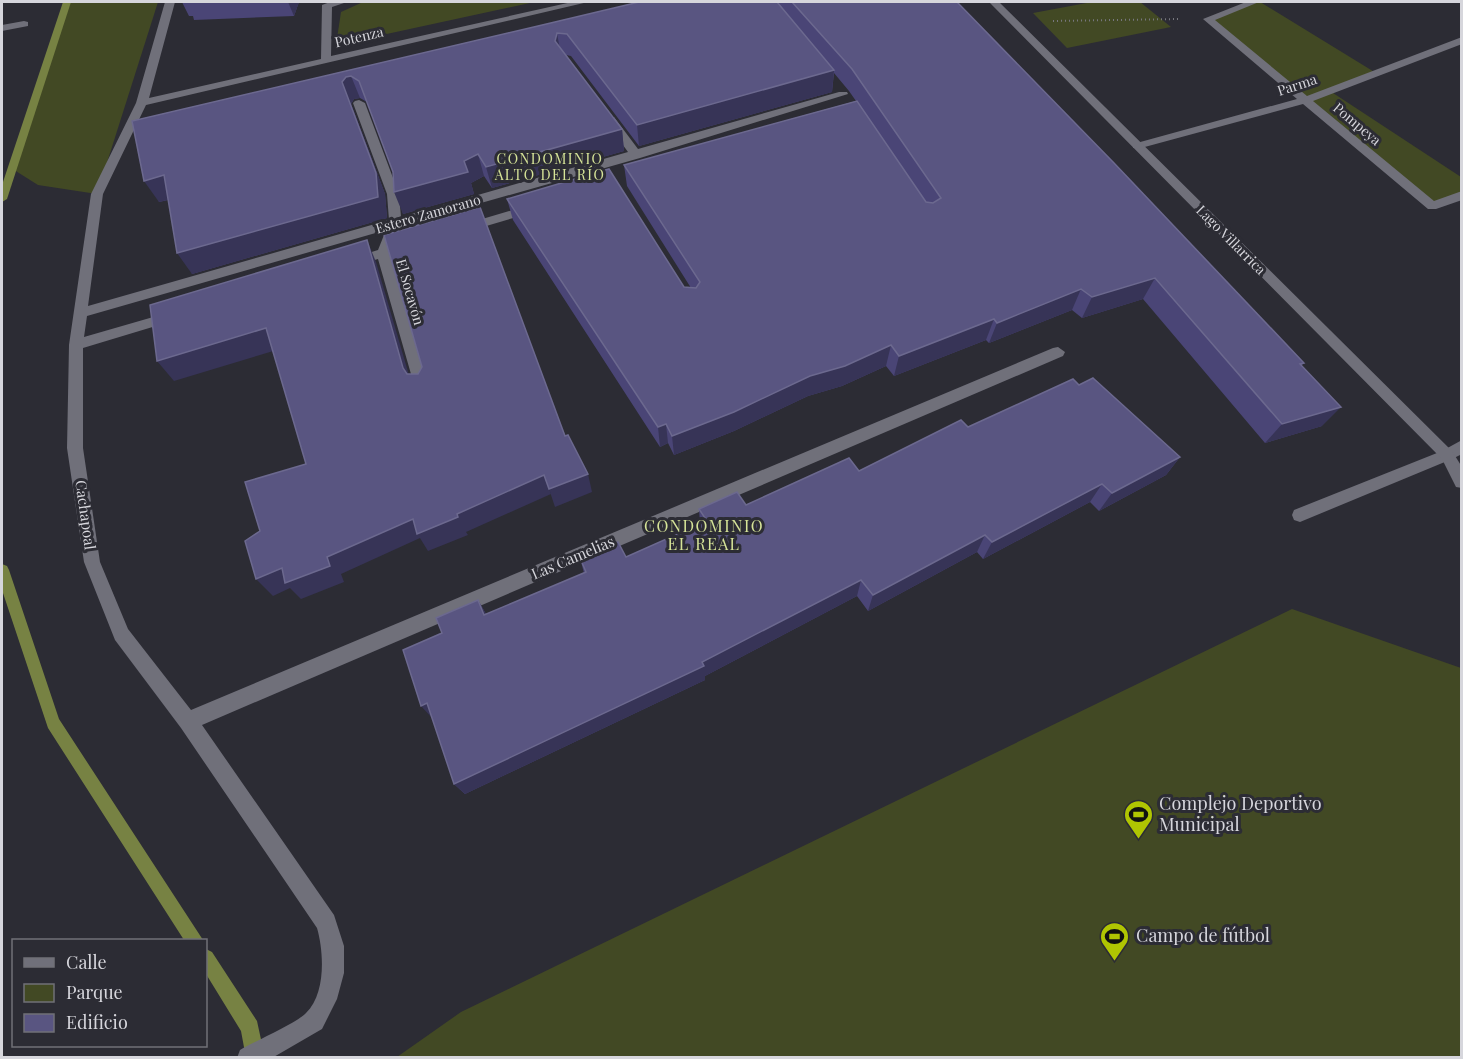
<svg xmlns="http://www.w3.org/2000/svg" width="1463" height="1059" viewBox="0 0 1463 1059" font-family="'Playfair Display',serif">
<rect width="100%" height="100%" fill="#2c2c34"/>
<g fill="#424924">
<path d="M 67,2 L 158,2 L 97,194 L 38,185 L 11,168 Z"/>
<path d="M 363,2 L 530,2 L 530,3 L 336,45 L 341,12 Z"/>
<path d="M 1092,2 L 1140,2 L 1171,27 L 1067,48 L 1033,13 Z"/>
<path d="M 1254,2 L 1260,2 L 1376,73 L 1330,91 L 1461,177 L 1461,195 L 1432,206 L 1208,19 Z"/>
<path d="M 1292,609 L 1461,668 L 1461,1057 L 397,1057 L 461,1012 Z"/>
</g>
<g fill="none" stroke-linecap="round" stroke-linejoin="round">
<g fill="#778243" fill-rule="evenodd">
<path d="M 63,2 L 71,2 L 7,199 L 2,202 L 2,185 Z"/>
<path d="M 2,564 L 7,566 L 9,570 L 59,719 L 203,940 L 184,940 L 48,728 L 2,590 Z"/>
<path d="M 206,949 L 212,952 L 257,1021 L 265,1058 L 246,1058 L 241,1031 L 206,974 Z"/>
</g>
<path stroke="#77777e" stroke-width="2" stroke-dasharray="1 3" stroke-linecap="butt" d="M 1053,21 L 1180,19"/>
<g fill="#70707a" fill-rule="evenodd">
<path d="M 165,2 L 175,2 L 149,98 L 321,59 L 322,5 L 330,2 L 347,2 L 332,7 L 331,56 L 572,2 L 588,2 L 146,105 L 103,194 L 88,306 L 389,220 L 387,194 L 353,103 L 355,101 L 359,100 L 365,103 L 399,194 L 401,217 L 628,152 L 604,119 L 606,117 L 614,117 L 638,149 L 839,92 L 847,92 L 848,94 L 640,158 L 400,226 L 392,246 L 410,241 L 416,245 L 415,248 L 390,255 L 429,388 L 427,392 L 417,392 L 415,388 L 378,259 L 354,266 L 347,262 L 349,259 L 378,250 L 386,230 L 87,316 L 84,337 L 174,311 L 181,316 L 179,319 L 83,348 L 83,448 L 100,562 L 128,629 L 191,710 L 1053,348 L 1058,347 L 1065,352 L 1063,356 L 202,725 L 334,915 L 344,946 L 344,973 L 337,999 L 322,1029 L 272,1058 L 237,1058 L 240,1050 C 255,1041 295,1024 306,1013 C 326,994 324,952 317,928 L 181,728 L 115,640 L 84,562 L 67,448 L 69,345 L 91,194 L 136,103 Z"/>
<path d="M 1246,2 L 1259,2 L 1215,20 L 1307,96 L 1462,37 L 1462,44 L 1313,101 L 1434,201 L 1462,191 L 1462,200 L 1436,209 L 1428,209 L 1303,104 L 1141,148 L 1133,148 L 1133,144 L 1297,99 L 1203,19 Z"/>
<path d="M 24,21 L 28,22 L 28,26 L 2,31 L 2,25 Z"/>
<path d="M 533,204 L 539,208 L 537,211 L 466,232 L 460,228 L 462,225 Z"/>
<path d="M 1462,440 L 1462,454 L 1452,459 L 1300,522 L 1294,520 L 1292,515 L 1294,510 L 1442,451 Z"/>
</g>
<path fill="#70707a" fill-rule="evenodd" d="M 989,2 L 999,2 L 1452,451 L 1462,467 L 1462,488 L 1456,487 L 1442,459 Z"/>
</g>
<g fill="#4a4576">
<path d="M 182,2 L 299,2 L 294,16 L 194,20 L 193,16 L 189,16 Z"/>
<path d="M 639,2 L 957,2 L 1304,363 L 1301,366 L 1322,426 L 1265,443 L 1143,299 L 1082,318 L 1072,310 L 989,343 L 986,340 L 894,376 L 886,366 L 842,386 L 808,396 L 734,431 L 674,455 L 668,443 L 660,447 L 513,220 L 507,199 L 684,287 L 691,288 L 627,186 L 624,165 L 856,101 L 849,91 L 834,73 L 832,92 L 639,146 L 571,56 L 566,55 L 622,129 L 624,151 L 492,188 L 484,176 L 471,183 L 474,194 L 403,214 L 393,172 L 367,102 L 360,98 L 354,99 L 351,104 L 385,194 L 387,218 L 192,274 L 168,200 L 159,202 L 132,121 L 538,26 Z"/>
<path d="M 1079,385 L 1180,457 L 1166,475 L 1099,511 L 1090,502 L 983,559 L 977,552 L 868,611 L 857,596 L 705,676 L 705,680 L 465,794 L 454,784 L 442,633 L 478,600 L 486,614 L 584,573 L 580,558 L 626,557 L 700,524 L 699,509 L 746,505 L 859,471 Z"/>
</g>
<g fill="#373457">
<path d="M 288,2 L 299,2 L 294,16 Z"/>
<path d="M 557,33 L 561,55 L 555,41 Z"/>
<path d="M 834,70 L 832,92 L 639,146 L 637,125 Z"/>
<path d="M 351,76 L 360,98 L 354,99 L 351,104 L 385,194 L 387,218 L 192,274 L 177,253 L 346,77 Z"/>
<path d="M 622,129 L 624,151 L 492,188 L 486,167 Z"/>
<path d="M 478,154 L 484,176 L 471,183 L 474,194 L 403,214 L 394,192 Z"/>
<path d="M 164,175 L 179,197 L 159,202 L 144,181 Z"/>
<path d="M 367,240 L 376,262 L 413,389 L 403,368 Z"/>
<path d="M 1155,278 L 1143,299 L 1082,318 L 1092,297 Z"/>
<path d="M 1081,289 L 1072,310 L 989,343 L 997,323 Z"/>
<path d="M 994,319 L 986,340 L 894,376 L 899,356 Z"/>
<path d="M 266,328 L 280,349 L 174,381 L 157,361 Z"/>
<path d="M 891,345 L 886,366 L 842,386 L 808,396 L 734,431 L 674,455 L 672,436 L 810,376 Z"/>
<path d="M 1341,407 L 1322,426 L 1265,443 L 1282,424 Z"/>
<path d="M 666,424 L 668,443 L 660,447 L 658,427 Z"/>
<path d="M 1180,457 L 1166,475 L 1099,511 L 1112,493 Z"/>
<path d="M 588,474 L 592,492 L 555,507 L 549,489 Z"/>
<path d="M 544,475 L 551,494 L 466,532 L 468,535 L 428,551 L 420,538 L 341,574 L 344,582 L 301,599 L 290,588 L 273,596 L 256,579 L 282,568 L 327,557 L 413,519 L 457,514 Z"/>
<path d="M 1102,484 L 1090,502 L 983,559 L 992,542 Z"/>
<path d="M 985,535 L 977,552 L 868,611 L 873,595 Z"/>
<path d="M 861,580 L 857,596 L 705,676 L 705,680 L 465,794 L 454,784 L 702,662 Z"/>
<path d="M 478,600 L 487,616 L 484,615 Z"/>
<path d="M 427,703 L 433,719 L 421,706 Z"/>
</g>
<g fill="#595581" stroke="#6c698f" stroke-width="1.5">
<path d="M 639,2 L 777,2 L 834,70 L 637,125 L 567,34 L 557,33 L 555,41 L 622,129 L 486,167 L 478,154 L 464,161 L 468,172 L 394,192 L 393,172 L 359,81 L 351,76 L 346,77 L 342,82 L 376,173 L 378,197 L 177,253 L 164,175 L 144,181 L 132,121 L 538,26 Z"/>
<path d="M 792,2 L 957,2 L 1114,163 L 1304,363 L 1300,364 L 1341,407 L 1282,424 L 1155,278 L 1092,297 L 1081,289 L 997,323 L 994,319 L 899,356 L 891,345 L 845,366 L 810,376 L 734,412 L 672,436 L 666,424 L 658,427 L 507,199 L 609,169 L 684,287 L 696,288 L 700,282 L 624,165 L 857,101 L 926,202 L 933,203 L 941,198 L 852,69 Z"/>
<path d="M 480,207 L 565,436 L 568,435 L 588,474 L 549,489 L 544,475 L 457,514 L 458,517 L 417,534 L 413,519 L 327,557 L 330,566 L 285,583 L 282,568 L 256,579 L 245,541 L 260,531 L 245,482 L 306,464 L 266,328 L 157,361 L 150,305 L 367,240 L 403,368 L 407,374 L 418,374 L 422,367 L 384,235 Z"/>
<path d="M 1093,378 L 1180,457 L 1112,493 L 1102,484 L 992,542 L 985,535 L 873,595 L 861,580 L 702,662 L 704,666 L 454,784 L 427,703 L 421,706 L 403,650 L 442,633 L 436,618 L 478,600 L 484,615 L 586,572 L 580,558 L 618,542 L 626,557 L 707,521 L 699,509 L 737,492 L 746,505 L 849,458 L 859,471 L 961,420 L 968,427 L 1073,379 L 1079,385 Z"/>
</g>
<defs>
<symbol id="stadium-pin" viewBox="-11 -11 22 30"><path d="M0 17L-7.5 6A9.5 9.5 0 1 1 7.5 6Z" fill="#b0c502" stroke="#2c2c34"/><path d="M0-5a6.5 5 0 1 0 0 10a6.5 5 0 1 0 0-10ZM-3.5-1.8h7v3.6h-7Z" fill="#111"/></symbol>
</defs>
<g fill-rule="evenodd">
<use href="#stadium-pin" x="1122" y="798" width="33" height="45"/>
<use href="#stadium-pin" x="1098" y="920" width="33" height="45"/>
</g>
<g text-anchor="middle" stroke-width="6" stroke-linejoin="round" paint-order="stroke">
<g font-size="14" fill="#d6d6dc" stroke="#2c2c34">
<text transform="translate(359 37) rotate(-13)" y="5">Potenza</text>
<text transform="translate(1297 85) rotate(-18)" y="5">Parma</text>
<text transform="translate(1357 124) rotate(40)" y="5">Pompeya</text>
<text transform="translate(428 214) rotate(-16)" y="5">Estero Zamorano</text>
<text transform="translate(1231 240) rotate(45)" y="5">Lago Villarrica</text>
<text transform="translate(410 292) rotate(74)" y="5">El Socavón</text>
</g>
<g font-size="14" letter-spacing="1.5" fill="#d6e498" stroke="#2c2c34">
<text x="550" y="164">CONDOMINIO<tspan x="550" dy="16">ALTO DEL RÍO</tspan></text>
</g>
<g font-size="15" fill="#d6d6dc" stroke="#2c2c34">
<text transform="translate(85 515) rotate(82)" y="5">Cachapoal</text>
<text transform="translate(573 558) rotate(-23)" y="5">Las Camelias</text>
</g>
<g font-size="16" letter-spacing="1.5" fill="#d6e498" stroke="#2c2c34">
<text x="704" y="532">CONDOMINIO<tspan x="704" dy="18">EL REAL</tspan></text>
</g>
<g font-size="18" fill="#d6d6dc" stroke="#2c2c34" text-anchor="start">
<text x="1159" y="810">Complejo Deportivo<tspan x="1159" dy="21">Municipal</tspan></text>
<text x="1136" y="942">Campo de fútbol</text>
</g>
</g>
<rect width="1463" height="1059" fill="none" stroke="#d6d6dc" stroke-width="6"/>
<rect x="12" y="939" width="195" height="108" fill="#2c2c34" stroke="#707077" stroke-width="1.5"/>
<rect x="24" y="958" width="30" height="9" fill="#70707a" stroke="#707077" stroke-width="1.5"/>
<text x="66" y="969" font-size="18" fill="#d6d6dc">Calle</text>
<rect x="24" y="984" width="30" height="18" fill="#424924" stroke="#707077" stroke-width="1.5"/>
<text x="66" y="999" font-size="18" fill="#d6d6dc">Parque</text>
<rect x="24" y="1014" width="30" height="18" fill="#595581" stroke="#707077" stroke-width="1.5"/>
<text x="66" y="1029" font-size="18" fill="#d6d6dc">Edificio</text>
</svg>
